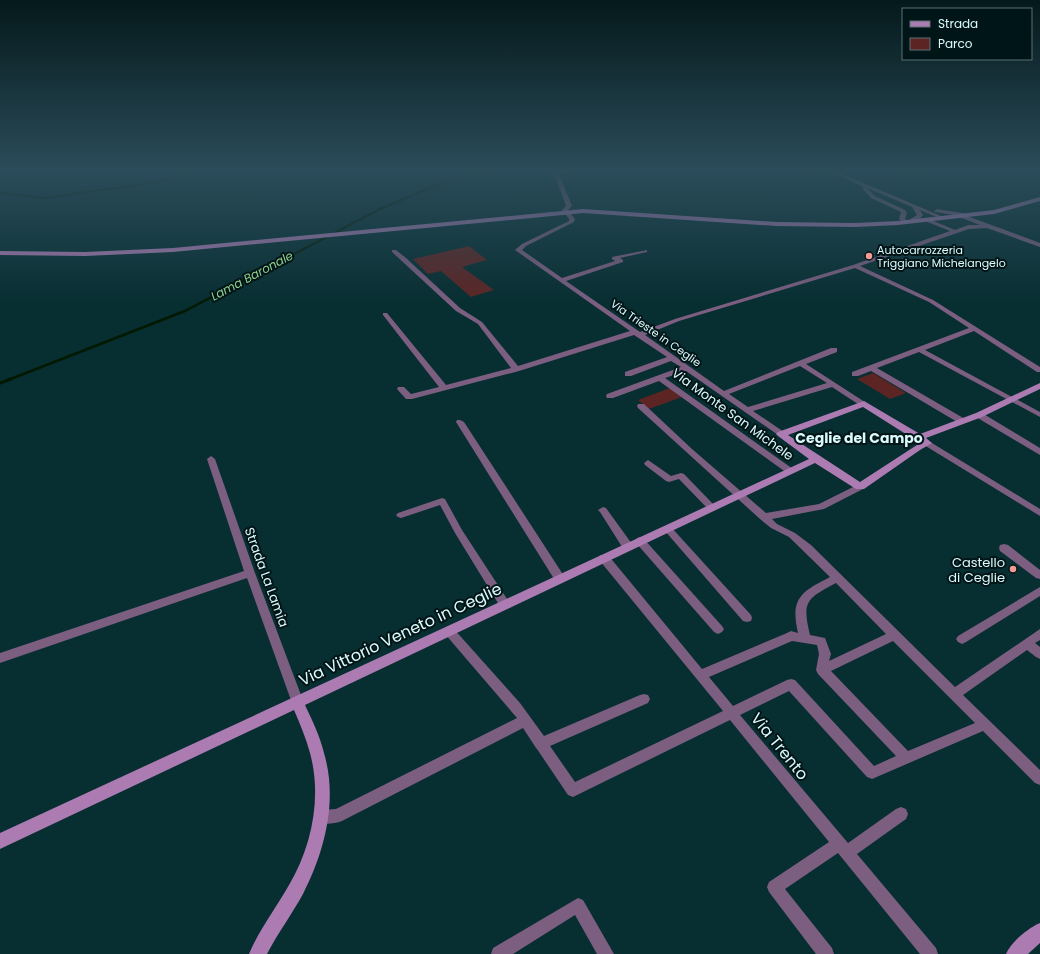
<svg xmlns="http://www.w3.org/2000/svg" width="1040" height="954" viewBox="0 0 1040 954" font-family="Poppins,sans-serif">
<rect width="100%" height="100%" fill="#072e31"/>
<g fill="#5c2524">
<path d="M 469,246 L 487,260 L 462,267 L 494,290 L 471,297 L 441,271 L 428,274 L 413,259 Z"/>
<path d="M 873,373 L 906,393 L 890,399 L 857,379 Z"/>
<path d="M 670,388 L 682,397 L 649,409 L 638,400 Z"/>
</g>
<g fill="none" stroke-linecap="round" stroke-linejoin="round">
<g stroke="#001900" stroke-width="2">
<path d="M 793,171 C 840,175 887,180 934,171"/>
<path d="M 0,193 L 44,198 L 165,181 L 194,171"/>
<path d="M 277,263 L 380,209 L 458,176 L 502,171"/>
</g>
<path stroke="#001900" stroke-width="2.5" d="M 8,380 L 185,311 L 278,262"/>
<path stroke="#001900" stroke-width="3" d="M 0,383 L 11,379"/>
<g fill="#7c5e80" fill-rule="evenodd">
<path d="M 558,171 L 577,171 L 559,174 L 572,206 L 568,210 L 575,219 L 574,222 L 526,246 L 522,250 L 562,278 L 615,261 L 612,259 L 612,257 L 647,250 L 647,252 L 620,258 L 623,260 L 623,262 L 566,281 L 640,332 L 675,319 L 853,265 L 950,231 L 925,221 L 925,219 L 929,219 L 955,230 L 968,225 L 980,225 L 959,217 L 959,216 L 935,212 L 934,211 L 937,209 L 968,214 L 967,216 L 1040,243 L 1040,247 L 987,228 L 969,229 L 860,266 L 933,300 L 1040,367 L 1040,372 L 1037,372 L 974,331 L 925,350 L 1040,412 L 1040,417 L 919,352 L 877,368 L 965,419 L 966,421 L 965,423 L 959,423 L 871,371 L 858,376 L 852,376 L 852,372 L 969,328 L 929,302 L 855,268 L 679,321 L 645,335 L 724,391 L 831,348 L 837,348 L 837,352 L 806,364 L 868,404 L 867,406 L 861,406 L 832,387 L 753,411 L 784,432 L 785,434 L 781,437 L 686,371 L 665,378 L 793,469 L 794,471 L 793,473 L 787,473 L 659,381 L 613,398 L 607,398 L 606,396 L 607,394 L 681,367 L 671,361 L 631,376 L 625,376 L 625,372 L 667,357 L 634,335 L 519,371 L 412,399 L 406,399 L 397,389 L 398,387 L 404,387 L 411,394 L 439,387 L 383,315 L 383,313 L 387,313 L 446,385 L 511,368 L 478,324 L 456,311 L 392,252 L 392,250 L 396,250 L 406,258 L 460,308 L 482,322 L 518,366 L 630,331 L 515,250 L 522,244 L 569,221 L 569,219 L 562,210 L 566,206 L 554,173 ZM 800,366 L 827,383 L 748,407 L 729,394 Z"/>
<path d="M 829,171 L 835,171 L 946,218 L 941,219 L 920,210 L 923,215 C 920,219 914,223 909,222 L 909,220 L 917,215 L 912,207 L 867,188 L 875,196 L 905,210 L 907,213 L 905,219 L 909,222 L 904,223 L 899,219 L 901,212 L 871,198 L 862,188 L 864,187 Z"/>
<path d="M 638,404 L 644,404 L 692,449 L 766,513 L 819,504 L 857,485 L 863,485 L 865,487 L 863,489 L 824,509 L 772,519 L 777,524 L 795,533 L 811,545 L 955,687 L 1040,629 L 1040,640 L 1035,643 L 1040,647 L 1040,659 L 1036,657 L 1027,650 L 963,695 L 1040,770 L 1040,785 L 1035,783 L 983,731 L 872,779 L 867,777 L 789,691 L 740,715 L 848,843 L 896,809 L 901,807 L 906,809 L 908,814 L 906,819 L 857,854 L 936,948 L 938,954 L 920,954 L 838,853 L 785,889 L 832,948 L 834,954 L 816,954 L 769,892 L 767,887 L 769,882 L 829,842 L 730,720 L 573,797 L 568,795 L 537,749 L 536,748 L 523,728 L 342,821 C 334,824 324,825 316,822 L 314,817 L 316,812 L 321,810 L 336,809 L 517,718 L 445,634 L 443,631 L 445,628 L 449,626 L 453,628 L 520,703 L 544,736 L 640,695 L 644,694 L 648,695 L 650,699 L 648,703 L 550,746 L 575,782 L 723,711 L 600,561 L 599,558 L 600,555 L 608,555 L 702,669 L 787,633 L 791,631 L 798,633 C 790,598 801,592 830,577 L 789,537 L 771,528 L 760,519 L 638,408 L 637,406 ZM 836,583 L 886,634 L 829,661 L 831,654 L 825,638 L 810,635 C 802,601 806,599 836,583 ZM 792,641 L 817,645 L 819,654 L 816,670 L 818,674 L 896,756 L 874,766 L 795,680 L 791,679 L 787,680 L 733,706 L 709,677 ZM 893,641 L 975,723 L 908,751 L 831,671 Z"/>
<path d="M 976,413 L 982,413 L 1040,448 L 1040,455 L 976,417 L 975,415 Z"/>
<path d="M 457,420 L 460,420 L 464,422 L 564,576 L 565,579 L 564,582 L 560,583 L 556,582 L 456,422 Z"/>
<path d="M 927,440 L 1040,509 L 1040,516 L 924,445 L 923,443 L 924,441 Z"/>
<path d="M 211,456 L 215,459 L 255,573 L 304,703 L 302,707 L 298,708 L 294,707 L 292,703 L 247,578 L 0,663 L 0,653 L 244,571 L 207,459 Z"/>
<path d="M 648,460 L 671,476 L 681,473 L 684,474 L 715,506 L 717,508 L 715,510 L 709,510 L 679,479 L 669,482 L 666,481 L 645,465 L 644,463 Z"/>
<path d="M 442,498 L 445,499 L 462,530 L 509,602 L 510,605 L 509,608 L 505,609 L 501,608 L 455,533 L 440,505 L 401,518 L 398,517 L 396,515 L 398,513 Z"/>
<path d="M 603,507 L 606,508 L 632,544 L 633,547 L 632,550 L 624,550 L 600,512 L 598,510 Z"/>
<path d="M 668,526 L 671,527 L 751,615 L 752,618 L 751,621 L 747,622 L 743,621 L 665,531 L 663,529 L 665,527 Z"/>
<path d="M 640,537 L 643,538 L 722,626 L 724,629 L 722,632 L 718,634 L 714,632 L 637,544 L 635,541 L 637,538 Z"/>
<path d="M 1004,544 L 1008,545 L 1040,570 L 1040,579 L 1036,578 L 1000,551 L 999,548 L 1000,545 Z"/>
<path d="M 1040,587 L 1040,596 L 966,642 L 962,644 L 958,642 L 956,639 L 958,636 Z"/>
<path d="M 578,898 L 583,900 L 614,954 L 597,954 L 575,915 L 513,954 L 491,954 L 493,948 Z"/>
</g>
<g fill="#ac7bb2" fill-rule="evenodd">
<path d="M 1040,197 L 1040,201 L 994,214 L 898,225 L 855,227 L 777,226 L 583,213 L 173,252 L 85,256 L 0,255 L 0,251 L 85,252 L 173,248 L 583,209 L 777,222 L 855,223 L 898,221 L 994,210 Z"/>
<path d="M 1040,383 L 1040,389 L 982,417 L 926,438 L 932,443 L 920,450 L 864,489 L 856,489 L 815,463 L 305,705 C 312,720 320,736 324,753 C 338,800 325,851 303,894 C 292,914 278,933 267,954 L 249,954 C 259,930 276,908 289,885 C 312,846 322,797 310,753 C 306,738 300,724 294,710 L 0,849 L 0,833 L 809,459 L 778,436 L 776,434 L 778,432 L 864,401 L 920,434 L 976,413 ZM 863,407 L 920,443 L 860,482 L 788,435 Z"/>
<path d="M 1040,923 L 1040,943 L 1028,954 L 1006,954 C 1011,942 1028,928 1040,923 Z"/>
</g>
</g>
<linearGradient id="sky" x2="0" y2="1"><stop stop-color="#04191b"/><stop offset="0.56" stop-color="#2b4c5a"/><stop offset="1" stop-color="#2b4c5a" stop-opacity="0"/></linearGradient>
<rect width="1040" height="304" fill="url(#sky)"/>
<g fill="#f59b97" stroke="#001517" stroke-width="1.5">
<circle cx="869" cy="256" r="4"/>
<circle cx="1013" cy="569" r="4"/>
</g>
<g text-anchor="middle" stroke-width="4" stroke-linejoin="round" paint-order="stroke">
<g font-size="11" fill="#dcfafc" stroke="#001517" text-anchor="start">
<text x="877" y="254">Autocarrozzeria<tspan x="877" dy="13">Triggiano Michelangelo</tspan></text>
</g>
<g font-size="11" fill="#dcfafc" stroke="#001517">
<text transform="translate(656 333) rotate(35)" y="4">Via Trieste in Ceglie</text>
</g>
<g font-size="12" font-style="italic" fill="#92d18e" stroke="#001517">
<text transform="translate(252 276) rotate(-28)" y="4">Lama Baronale</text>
</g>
<g font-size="13" fill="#dcfafc" stroke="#001517">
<text transform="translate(733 414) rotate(36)" y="5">Via Monte San Michele</text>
<text transform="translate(267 577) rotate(70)" y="5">Strada La Lamia</text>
</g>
<g font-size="13" fill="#dcfafc" stroke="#001517" text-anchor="end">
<text x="1005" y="567">Castello<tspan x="1005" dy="15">di Ceglie</tspan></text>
</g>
<g font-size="14" font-weight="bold" fill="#dcfafc" stroke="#001517">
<text x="859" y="443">Ceglie del Campo</text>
</g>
<g font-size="16" fill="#dcfafc" stroke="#001517">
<text transform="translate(400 634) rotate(-25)" y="6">Via Vittorio Veneto in Ceglie</text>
<text transform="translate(780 746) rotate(51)" y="6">Via Trento</text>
</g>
</g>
<rect x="902" y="8" width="130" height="52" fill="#001517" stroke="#587173"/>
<rect x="910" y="21" width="20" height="6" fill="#ac7bb2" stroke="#587173"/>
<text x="938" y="28" font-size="12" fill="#dcfafc">Strada</text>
<rect x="910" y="38" width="20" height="12" fill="#5c2524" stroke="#587173"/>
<text x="938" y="48" font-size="12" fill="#dcfafc">Parco</text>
</svg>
